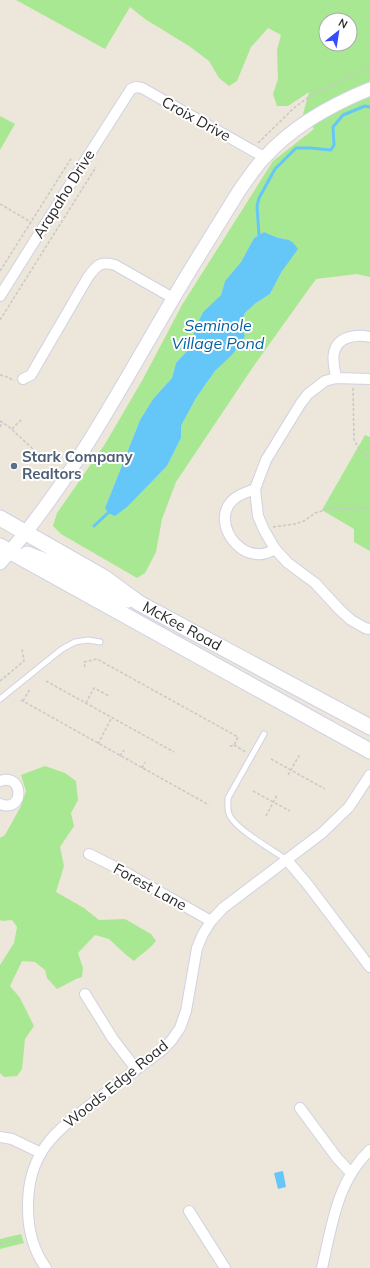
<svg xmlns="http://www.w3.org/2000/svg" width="370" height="1268" viewBox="0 0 370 1268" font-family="Mulish,sans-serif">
<rect width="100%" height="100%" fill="#ede6da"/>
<g fill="#a9e892" fill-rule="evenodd">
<path d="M 16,0 L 370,0 L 370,277 L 357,274 L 316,279 L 253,367 L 176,482 L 162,519 L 156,552 L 145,573 L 137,578 L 61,534 L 53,526 L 57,513 L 105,444 L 143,379 L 182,305 L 273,161 L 314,129 L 303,114 L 309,92 L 288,106 L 277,106 L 273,94 L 278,79 L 277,50 L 281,35 L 268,28 L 251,47 L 237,81 L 229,86 L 219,78 L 209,61 L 189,46 L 145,19 L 130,7 L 105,49 ZM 326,20 L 350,20 L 350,44 L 326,44 ZM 264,232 L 274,237 L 286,239 L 282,271 L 270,294 L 256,303 L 245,313 L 240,325 L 232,355 L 215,371 L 196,398 L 181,426 L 181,438 L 167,466 L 126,507 L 115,515 L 105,508 L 140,420 L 153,399 L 172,378 L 176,363 L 187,351 L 193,340 L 195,328 L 203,312 L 221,295 L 225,281 L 241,262 L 254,238 Z"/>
<path d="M 0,116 L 15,124 L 0,150 Z"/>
<path d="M 365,435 L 370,437 L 370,551 L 354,542 L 354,529 L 322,510 Z"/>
<path d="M 45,766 L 65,773 L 76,781 L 78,800 L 71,813 L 74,826 L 60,847 L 64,866 L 56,892 L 84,908 L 99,920 L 125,919 L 151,934 L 156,941 C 150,949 141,954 134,961 L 125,954 L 109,939 L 95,935 L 78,953 L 83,968 L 82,977 L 76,979 L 57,989 L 47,978 L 45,970 L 35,962 L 22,961 L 10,986 L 20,998 L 34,1026 L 25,1039 L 22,1069 L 17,1076 L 4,1077 L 0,1073 L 0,965 L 14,943 L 17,927 L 12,920 L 3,921 L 0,920 L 0,838 L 5,835 L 21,806 L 26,791 L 21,775 Z"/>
<path d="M 21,1234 L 24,1243 L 0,1249 L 0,1239 Z"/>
</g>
<g fill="#65c6f8">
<path d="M 264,232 C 267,233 270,235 273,236 C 285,241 290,236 298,249 L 282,271 L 270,294 L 256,303 L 245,313 L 240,325 L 245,336 L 232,355 L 215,371 L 196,398 L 181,426 L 181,438 L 167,466 L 127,507 L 115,516 L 108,513 L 105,508 L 140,420 L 153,399 L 172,378 L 176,363 L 187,351 L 193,340 L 195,328 L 203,312 L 221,295 L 225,281 L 241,262 L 254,238 Z"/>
<path d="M 283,1171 L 286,1187 L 278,1189 L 274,1173 Z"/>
</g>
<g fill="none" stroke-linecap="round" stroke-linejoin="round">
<g stroke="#65c6f8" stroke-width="3">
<path d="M 259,235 L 257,206 L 259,198 L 275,169 L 296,148 L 310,148 L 331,150 L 334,145 L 333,127 L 343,115 L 365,106 L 370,107"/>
<path d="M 94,526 L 108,513"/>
</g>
<defs>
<g id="service">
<path d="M 0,699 L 62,649 L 75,642 L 88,640 L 100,642"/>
<path d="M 264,734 L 228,798 C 228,804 227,811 230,816 C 237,830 273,850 287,860"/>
</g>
<g id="minor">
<path d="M 0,296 L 83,164 L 131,89 L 136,87 L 142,88 L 264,157"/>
<path d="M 336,378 C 335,370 332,360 334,353 C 337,336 357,334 370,337"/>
<path d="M 23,379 L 31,375 L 88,277 C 97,265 100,261 115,265 L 173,298"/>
<path d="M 370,379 L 336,378 L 325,381 L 308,394 L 301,403 L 266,460 L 255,489 L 258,516 L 264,530 L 275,549 L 288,563 L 315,583 L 339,609 L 351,620 L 365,628 L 370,629"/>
<path d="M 255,489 C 248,492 239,494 233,500 C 213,518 233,553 257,554 C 263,555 270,552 275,549"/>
<path d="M 0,781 C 24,772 25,814 0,804"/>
<path d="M 89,854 L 123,871 L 211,921"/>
<path d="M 287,860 L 308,885 L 370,967"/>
<path d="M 85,994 L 113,1039 L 136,1069"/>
<path d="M 300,1108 L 337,1158 L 351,1173"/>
<path d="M 0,1137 L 12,1139 L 41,1153"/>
<path d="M 189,1211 L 225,1268"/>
<path d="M 46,1268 C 33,1250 28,1230 28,1208 C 27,1151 57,1130 98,1099 C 119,1082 140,1066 161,1051 L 171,1041 L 180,1028 L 186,1011 L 197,948 L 203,934 L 211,921 L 223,908 L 322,833 L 349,807 L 370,775"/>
<path d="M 322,1268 C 332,1225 337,1181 370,1150"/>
</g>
<path id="tertiary" d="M 0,563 C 81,472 133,362 197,259 C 211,236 225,214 239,191 C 247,180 255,167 265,157 C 292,127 333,104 370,89"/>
<g id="secondary">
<path id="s1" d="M 0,518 L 105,578 L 139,603 L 370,727"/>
<path d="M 0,546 L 370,751"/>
<path d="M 27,554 L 48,562 L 103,592 L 128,600"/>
</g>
</defs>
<use href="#service" stroke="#d0d2e4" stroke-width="7"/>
<use href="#minor" stroke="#d0d2e4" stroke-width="12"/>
<use href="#tertiary" stroke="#d0d2e4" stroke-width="15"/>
<use href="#secondary" stroke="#d0d2e4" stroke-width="17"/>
<g stroke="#c8c8c8" stroke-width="1.5" stroke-dasharray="3 2" stroke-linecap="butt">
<path d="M 258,143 L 294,108 L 306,99 L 319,91 L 370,67"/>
<path d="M 0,204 L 31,222"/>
<path d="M 0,271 L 72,157"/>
<path d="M 0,320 L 96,167"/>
<path d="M 0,375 L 8,377 L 14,381"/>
<path d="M 353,388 L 354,440 L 359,449 L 370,458"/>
<path d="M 0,421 L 8,426 L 33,449"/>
<path d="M 0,427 L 2,422"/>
<path d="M 12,429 L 22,419"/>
<path d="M 273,527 L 295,524 L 304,521 L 315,513 L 332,508 L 353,509 L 370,507"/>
<path d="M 85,667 L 84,662 L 97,659 L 238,737 L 234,745 L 228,747"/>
<path d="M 0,681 L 24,661 L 22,649"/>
<path d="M 46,681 L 174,752"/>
<path d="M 21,700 L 209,805"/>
<path d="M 23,701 L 30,689"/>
<path d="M 86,703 L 94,688 L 109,696"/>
<path d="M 98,744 L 112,717"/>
<path d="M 234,745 L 246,752"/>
<path d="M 120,756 L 124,750"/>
<path d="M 271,759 L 325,789"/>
<path d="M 142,768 L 145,762"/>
<path d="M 288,775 L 300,754"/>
<path d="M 253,791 L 290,811"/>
<path d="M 266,816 L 277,795"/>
<path d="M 0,1244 L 21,1239"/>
</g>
<use href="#service" stroke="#fff" stroke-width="5"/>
<use href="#minor" stroke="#fff" stroke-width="10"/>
<use href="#tertiary" stroke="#fff" stroke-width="13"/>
<use href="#secondary" stroke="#fff" stroke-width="15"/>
</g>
<circle fill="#5c6f8a" stroke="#fff" stroke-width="1.5" cx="14" cy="466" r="4"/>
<g text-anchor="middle" stroke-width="4" stroke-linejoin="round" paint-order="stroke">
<g font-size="15" fill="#2a2a2a" stroke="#fff">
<text transform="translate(196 119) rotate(29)" y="5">Croix Drive</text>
<text transform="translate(64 194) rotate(-58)" y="5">Arapaho Drive</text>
<text dy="5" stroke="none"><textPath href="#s1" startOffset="212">McKee Road</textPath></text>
<text transform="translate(150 887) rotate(29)" y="5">Forest Lane</text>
<text transform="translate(116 1084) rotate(-39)" y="5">Woods Edge Road</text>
</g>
<g font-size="15" font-weight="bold" fill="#4e5e75" stroke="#fff" text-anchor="start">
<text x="22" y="462">Stark Company<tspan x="22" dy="17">Realtors</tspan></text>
</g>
<g font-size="16" font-style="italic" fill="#0361a5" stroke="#fff">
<text x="218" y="331">Seminole<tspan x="218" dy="18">Village Pond</tspan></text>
</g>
</g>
<g transform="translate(338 32) rotate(30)"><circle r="19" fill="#ffffff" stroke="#aaaaaa"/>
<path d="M0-3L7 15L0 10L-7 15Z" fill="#354cff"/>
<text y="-6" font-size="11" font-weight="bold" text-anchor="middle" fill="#2a2a2a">N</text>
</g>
</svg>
